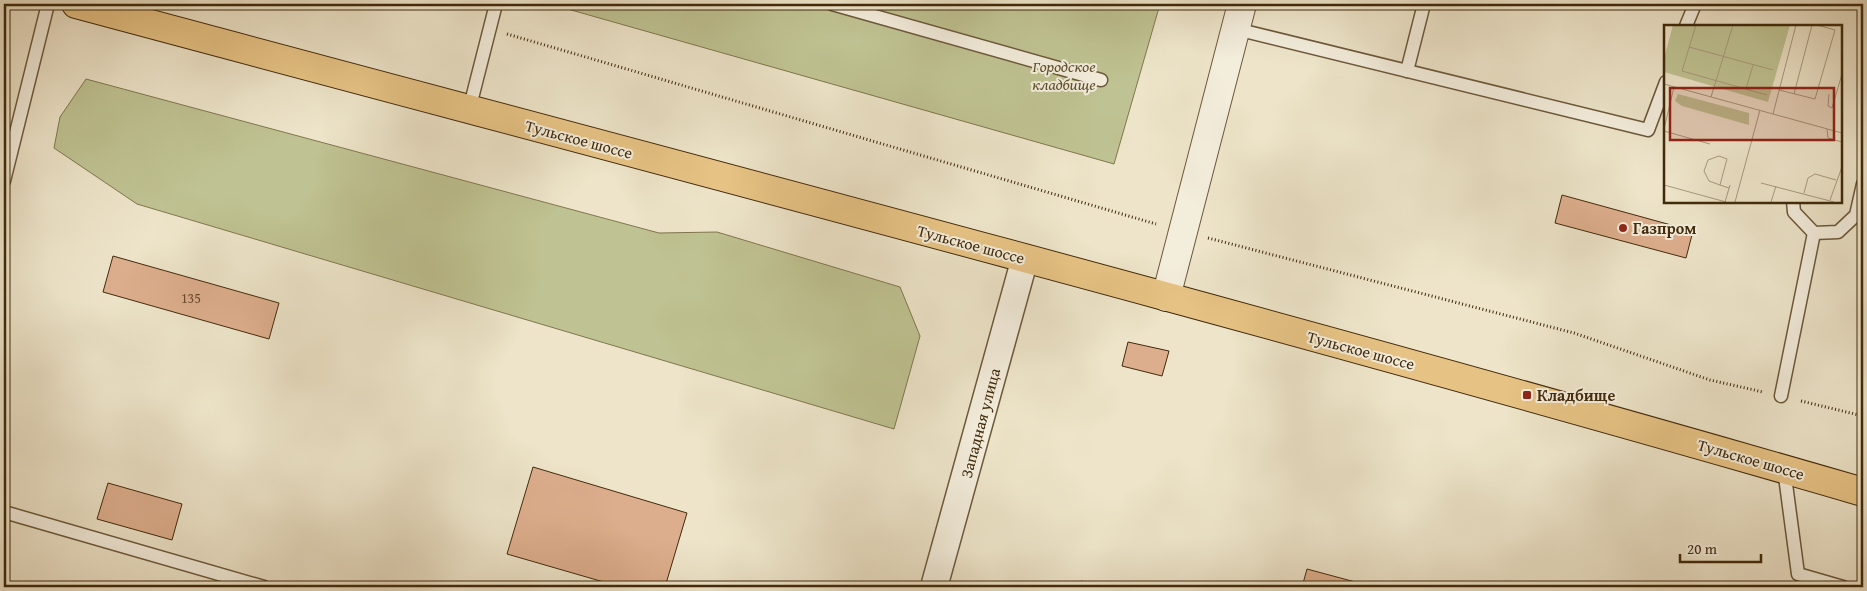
<svg xmlns="http://www.w3.org/2000/svg" width="1867" height="591" viewBox="0 0 1867 591" font-family="'Gentium Book Plus',serif">
<rect width="100%" height="100%" fill="#ede4c9"/>
<filter id="stains"><feTurbulence type="fractalNoise" baseFrequency=".004" numOctaves="4"/><feColorMatrix values="0 0 0 0 .2 0 0 0 0 .09 0 0 0 0 .02 0 0 0 .5 -.17"/></filter>
<radialGradient id="worn" r=".72"><stop offset=".6" stop-color="#630" stop-opacity="0"/><stop offset="1" stop-color="#630" stop-opacity=".3"/></radialGradient>
<g fill="#bfc292" stroke="#80764e">
<path d="M 550,4 L 1160,4 L 1114,164 Z"/>
<path d="M 86,79 L 659,233 L 717,232 L 900,287 L 920,336 L 894,429 L 137,204 L 54,148 L 60,117 Z"/>
</g>
<g fill="#ddae8d" stroke="#412a0b">
<path d="M 1562,195 L 1693,231 L 1686,258 L 1555,223 Z"/>
<path d="M 113,256 L 279,303 L 269,339 L 103,292 Z"/>
<path d="M 1128,342 L 1169,351 L 1162,376 L 1122,366 Z"/>
<path d="M 533,467 L 687,513 L 665,587 L 621,587 L 507,554 Z"/>
<path d="M 108,483 L 182,504 L 172,540 L 97,519 Z"/>
<path d="M 1307,569 L 1374,587 L 1302,587 Z"/>
<path d="M 1081,581 L 1106,587 L 1080,587 Z"/>
</g>
<g fill="none" stroke-linecap="round" stroke-linejoin="round">
<defs>
<g id="service">
<path d="M 832,4 L 1101,80"/>
<path d="M 1686,26 L 1695,4"/>
<path d="M 1236,29 L 1648,130 L 1666,82"/>
<path d="M 1407,71 L 1424,4"/>
<path d="M 469,110 L 496,4"/>
<path d="M 4,181 L 48,4"/>
<path d="M 1793,201 L 1794,212 L 1814,233 L 1838,232 L 1856,215 L 1863,184"/>
<path d="M 1781,396 L 1814,233"/>
<path d="M 1784,469 L 1798,574 L 1843,587"/>
<path d="M 4,512 L 264,587"/>
</g>
<path id="minor" d="M 934,587 L 1025,258"/>
<path id="tertiary" d="M 1166,297 L 1242,4"/>
<path id="primary" d="M 76,4 C 672,164 1270,320 1863,492"/>
</defs>
<use href="#service" stroke="#6c583a" stroke-width="15"/>
<use href="#minor" stroke="#6c583a" stroke-width="29"/>
<use href="#tertiary" stroke="#6c583a" stroke-width="30"/>
<use href="#primary" stroke="#412a0b" stroke-width="30"/>
<g stroke="#412a0b" stroke-width="3" stroke-dasharray="1 2.5" stroke-linecap="butt">
<path d="M 507,34 L 1156,224"/>
<path d="M 1208,238 L 1574,333 L 1710,380 L 1763,392"/>
<path d="M 1801,401 L 1863,416"/>
</g>
<use href="#service" stroke="#f3eddc" stroke-width="12"/>
<use href="#minor" stroke="#f3eddc" stroke-width="26"/>
<use href="#tertiary" stroke="#f3eddc" stroke-width="28"/>
<use href="#primary" stroke="#e6c284" stroke-width="28"/>
</g>
<g fill="#8f2418" stroke="#f3eddc" stroke-width="2">
<circle cx="1623" cy="228" r="5"/>
<rect x="1522" y="390" width="10" height="10" rx="2.5"/>
</g>
<g text-anchor="middle" stroke-width="4" stroke-linejoin="round" paint-order="stroke">
<g font-size="14" fill="#684b2c">
<text x="191" y="303">135</text>
</g>
<g font-size="16" font-style="italic" fill="#60502d" stroke="#f3eddc">
<text x="1064" y="72">Городское<tspan x="1064" dy="18">кладбище</tspan></text>
</g>
<g font-size="16" fill="#412a0b" stroke="#f3eddc">
<text transform="translate(579 139) rotate(15)" y="6">Тульское шоссе</text>
<text transform="translate(971 244) rotate(15)" y="6">Тульское шоссе</text>
<text transform="translate(1361 350) rotate(15)" y="6">Тульское шоссе</text>
<text transform="translate(980 423) rotate(-75)" y="6">Западная улица</text>
<text transform="translate(1751 459) rotate(16)" y="6">Тульское шоссе</text>
</g>
<g font-size="16" font-weight="bold" fill="#412a0b" stroke="#f3eddc" text-anchor="start">
<text x="1633" y="234">Газпром</text>
<text x="1537" y="401">Кладбище</text>
</g>
</g>
<g transform="translate(1664 25)">
<rect width="178" height="178" fill="#ede4c9"/>
<path d="M 9,0 L 126,0 L 104,77 L 0,47 L 0,33 ZM 14,69 L 85,88 L 85,100 L 18,81 L 11,76 Z" fill="#bfc292"/>
<path fill="none" stroke="#a89a7d" stroke-width="1" d="M 32,0 L 18,46 L 103,70M 25,22 L 109,45M 0,59 L 178,108M 82,64 L 89,40M 115,65 L 151,74 L 171,5 L 153,0M 130,69 L 148,0M 165,69 L 164,81 L 168,83 L 178,49M 47,72 L 69,0M 109,89 L 132,0M 0,104 L 10,62M 163,104 L 164,113 L 178,117M 0,106 L 46,119M 97,158 L 170,177M 0,160 L 62,177M 56,160 L 63,134 L 55,131 L 44,135 L 40,146 L 45,156 L 56,160 L 65,163M 140,168 L 144,153 L 151,149 L 172,155M 166,175 L 178,142M 61,177 L 66,160M 71,177 L 96,85M 107,177 L 112,161"/>
<path fill="#8f2418" fill-opacity="0.15" stroke="#8f2418" stroke-width="2.5" d="M 6,63 L 170,63 L 170,115 L 6,115 Z"/>
<rect width="178" height="178" fill="none" stroke="#412a0b" stroke-width="2.5"/>
</g>
<rect width="1867" height="591" fill="none" stroke="#ede4c9" stroke-width="20"/>
<rect x="5" y="5" width="1857" height="581" fill="none" stroke="#412a0b" stroke-width="2.5"/>
<rect x="10" y="10" width="1847" height="571" fill="none" stroke="#412a0b"/>
<path d="M1680 554v8h81v-8" fill="none" stroke="#412a0b" stroke-width="2.5"/>
<text x="1687" y="554" font-size="15" fill="#412a0b" stroke="#f3eddc" stroke-width="4" paint-order="stroke">20 m</text>
<rect width="100%" height="100%" filter="url(#stains)"/>
<rect width="100%" height="100%" fill="url(#worn)"/>
</svg>
